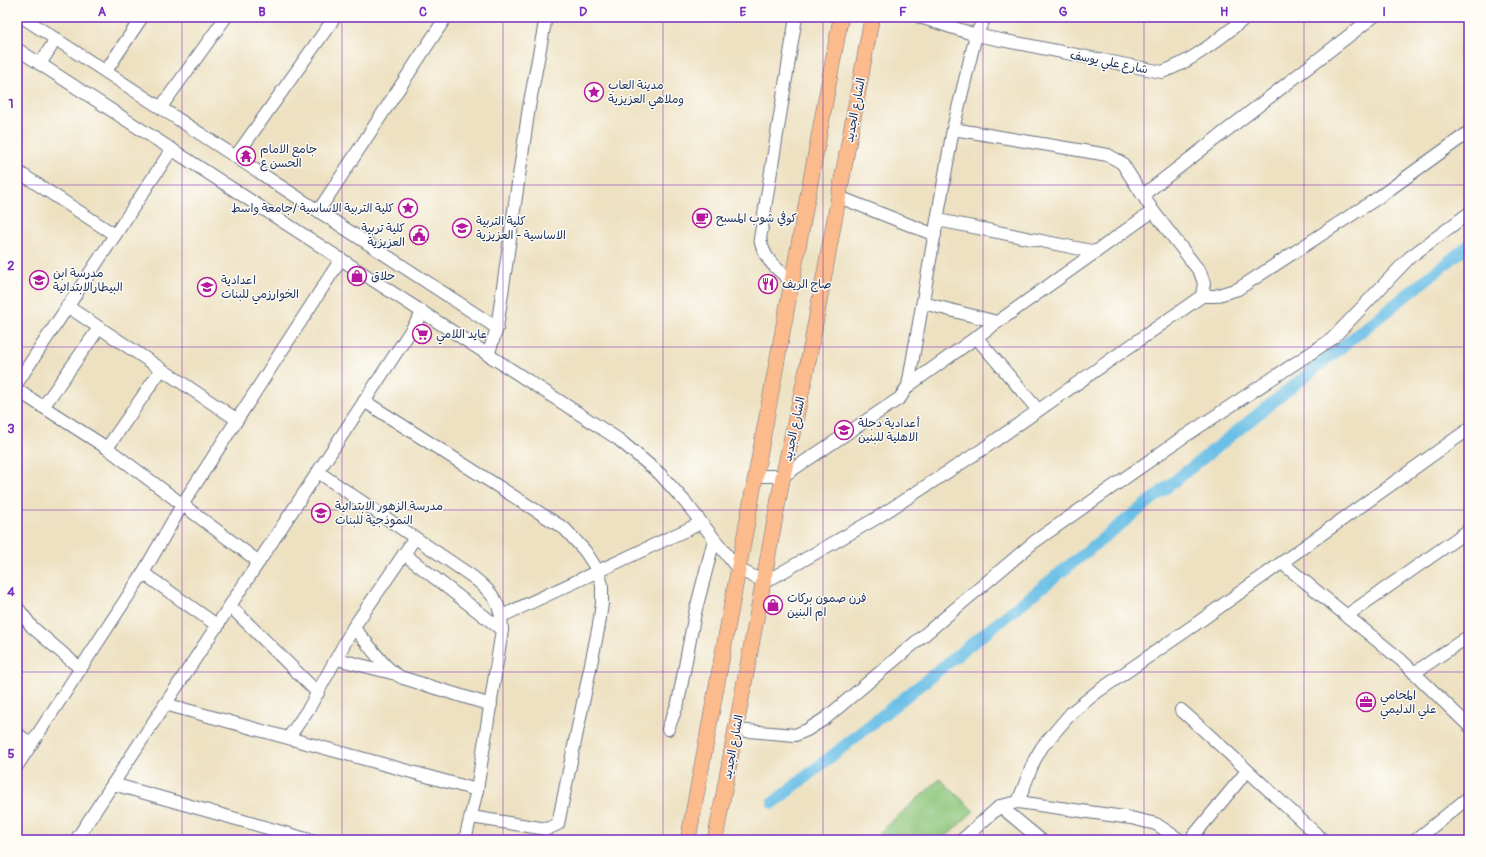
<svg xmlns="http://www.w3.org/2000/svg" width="1486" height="857" viewBox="0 0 1486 857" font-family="Pangolin,'Playpen Sans Arabic',sans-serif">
<rect width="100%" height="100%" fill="#fdfcf7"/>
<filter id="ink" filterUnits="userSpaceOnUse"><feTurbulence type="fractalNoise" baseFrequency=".025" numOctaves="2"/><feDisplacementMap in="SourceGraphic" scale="8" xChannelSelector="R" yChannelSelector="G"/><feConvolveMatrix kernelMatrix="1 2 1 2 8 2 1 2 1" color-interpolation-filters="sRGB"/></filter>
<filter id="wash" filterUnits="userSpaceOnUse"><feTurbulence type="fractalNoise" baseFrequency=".012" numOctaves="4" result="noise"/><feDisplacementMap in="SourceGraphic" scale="16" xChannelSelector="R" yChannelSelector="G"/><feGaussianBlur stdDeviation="0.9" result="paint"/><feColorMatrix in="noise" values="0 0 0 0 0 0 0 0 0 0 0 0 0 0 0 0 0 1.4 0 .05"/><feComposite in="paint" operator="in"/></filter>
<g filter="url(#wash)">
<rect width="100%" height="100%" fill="#ede1c1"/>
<path fill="#8cc579" stroke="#547a6c" d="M 940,779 L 974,811 L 942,840 L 881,840 L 876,835 Z"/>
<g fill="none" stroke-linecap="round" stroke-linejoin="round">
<path stroke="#6abfe6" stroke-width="12" d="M 773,803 L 1469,245"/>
</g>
</g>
<g filter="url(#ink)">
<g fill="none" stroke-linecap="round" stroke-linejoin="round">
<defs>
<g id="minor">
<path d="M 22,17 L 497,328"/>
<path d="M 985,17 L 976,35 L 1162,72 C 1194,61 1220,37 1247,17"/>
<path d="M 17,49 L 618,439 L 660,474 L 686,503 L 738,569 L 765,582 L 875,519 L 983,449 L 1202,296 L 1204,283 L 1200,272 L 1153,211 L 1122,163 L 1108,155 L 953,129 L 976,35 L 920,17"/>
<path d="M 40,64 L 56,39"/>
<path d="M 106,71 L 142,17"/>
<path d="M 161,107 L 226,17"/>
<path d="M 236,156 L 335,17"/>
<path d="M 17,171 L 115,235"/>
<path d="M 1143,195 L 1373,17"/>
<path d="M 839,197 L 935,235"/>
<path d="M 319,210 L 446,17"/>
<path d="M 938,220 L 1096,252"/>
<path d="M 792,282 C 775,267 765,261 760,239 L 796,17"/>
<path d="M 1202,296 L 1215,296 L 1238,289 L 1379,197 L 1469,132"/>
<path d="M 923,303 L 997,322"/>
<path d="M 67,306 L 236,419"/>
<path d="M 976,337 L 1038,410"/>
<path d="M 488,355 L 497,328 L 529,107 L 546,17"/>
<path d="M 17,383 L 172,149"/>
<path d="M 908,386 L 1153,211"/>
<path d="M 17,390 L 107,448 L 259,562"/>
<path d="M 364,401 L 565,529 L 585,551 L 598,571 L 602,585 L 602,603 L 599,625 L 558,824 L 547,829 L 471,817"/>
<path d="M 43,407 L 99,328"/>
<path d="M 107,448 L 161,370"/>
<path d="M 318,472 L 473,577 C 493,593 502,604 502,630 L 477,790 L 465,840"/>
<path d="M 755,476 L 783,476 L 900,398 L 908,386 L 953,129"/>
<path d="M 415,538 L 353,628 C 371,644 381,668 403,678 L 491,705"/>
<path d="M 404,554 L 502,630"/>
<path d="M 1282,563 L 1401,660 L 1469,726"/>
<path d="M 143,573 L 218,626"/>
<path d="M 230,606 L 318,693"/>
<path d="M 17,607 L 32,627 L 81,669"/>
<path d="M 502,616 L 701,523"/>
<path d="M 1346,616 L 1469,530"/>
<path d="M 337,659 L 392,673"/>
<path d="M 1414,673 L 1469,636"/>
<path d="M 165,704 L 477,790"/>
<path d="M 1181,710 C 1229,752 1275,797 1323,840"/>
<path d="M 668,729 L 678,703 L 695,613 L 714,540"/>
<path d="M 736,730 L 795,735 L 807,730 L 826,718 L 1034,542 L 1179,440 L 1332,339 L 1410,257 L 1469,213"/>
<path d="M 17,733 L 31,745"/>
<path d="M 289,737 L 309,708 L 353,628"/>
<path d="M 17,766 L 143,573 L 182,505 L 341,259"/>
<path d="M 113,784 L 310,840"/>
<path d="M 1018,802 L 1034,761 L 1042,747 L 1072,712 L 1097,692 L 1193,626 L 1469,429"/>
<path d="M 1000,806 L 1041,840"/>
<path d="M 76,840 L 423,312"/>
<path d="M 962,840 L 1000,806 L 1018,802 L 1131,818 L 1156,824 L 1180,840"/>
<path d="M 1190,840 L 1247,771"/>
<path d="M 1416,840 L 1469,797"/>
</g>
<g id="major">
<path d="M 688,840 L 841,17"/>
<path d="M 715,840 L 783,476 L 807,368 L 872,17"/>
</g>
</defs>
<use href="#minor" stroke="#646d81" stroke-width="14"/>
<use href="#major" stroke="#646d81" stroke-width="16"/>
<use href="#minor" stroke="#fff" stroke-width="12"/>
<use href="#major" stroke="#fbbb8c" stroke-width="15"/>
</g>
</g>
<path fill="none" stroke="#7b2cbf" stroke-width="1" stroke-opacity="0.55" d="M 182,17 L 182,840M 342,17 L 342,840M 503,17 L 503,840M 663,17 L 663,840M 823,17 L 823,840M 983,17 L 983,840M 1144,17 L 1144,840M 1304,17 L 1304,840M 17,185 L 1469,185M 17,347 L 1469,347M 17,510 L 1469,510M 17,672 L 1469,672"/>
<defs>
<symbol id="sight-ring" viewBox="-11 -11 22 22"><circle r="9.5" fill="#fdfcf7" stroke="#b5179e" stroke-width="1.5"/><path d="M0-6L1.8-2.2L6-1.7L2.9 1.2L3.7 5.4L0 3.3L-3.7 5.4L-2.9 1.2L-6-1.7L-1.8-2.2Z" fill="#b5179e"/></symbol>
<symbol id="temple-ring" viewBox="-11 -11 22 22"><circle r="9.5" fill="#fdfcf7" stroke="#b5179e" stroke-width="1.5"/><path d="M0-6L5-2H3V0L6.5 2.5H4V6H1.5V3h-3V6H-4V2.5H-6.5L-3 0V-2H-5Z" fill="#b5179e"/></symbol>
<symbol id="cafe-ring" viewBox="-11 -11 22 22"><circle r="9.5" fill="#fdfcf7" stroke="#b5179e" stroke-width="1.5"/><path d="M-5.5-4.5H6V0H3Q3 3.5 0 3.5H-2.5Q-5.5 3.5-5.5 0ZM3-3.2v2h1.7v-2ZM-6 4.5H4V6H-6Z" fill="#b5179e"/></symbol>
<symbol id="university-ring" viewBox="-11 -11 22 22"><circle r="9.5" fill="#fdfcf7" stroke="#b5179e" stroke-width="1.5"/><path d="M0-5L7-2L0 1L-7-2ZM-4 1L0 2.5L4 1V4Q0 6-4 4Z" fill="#b5179e"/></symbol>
<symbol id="civic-ring" viewBox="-11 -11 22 22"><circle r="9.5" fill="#fdfcf7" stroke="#b5179e" stroke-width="1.5"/><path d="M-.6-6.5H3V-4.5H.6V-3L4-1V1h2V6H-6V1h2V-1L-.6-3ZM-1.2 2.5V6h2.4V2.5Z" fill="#b5179e"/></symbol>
<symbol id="shop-ring" viewBox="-11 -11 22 22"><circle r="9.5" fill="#fdfcf7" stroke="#b5179e" stroke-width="1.5"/><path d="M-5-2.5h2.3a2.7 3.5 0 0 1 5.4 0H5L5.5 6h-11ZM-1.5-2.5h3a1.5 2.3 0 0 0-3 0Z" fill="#b5179e"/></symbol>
<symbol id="school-ring" viewBox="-11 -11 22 22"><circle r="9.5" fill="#fdfcf7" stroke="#b5179e" stroke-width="1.5"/><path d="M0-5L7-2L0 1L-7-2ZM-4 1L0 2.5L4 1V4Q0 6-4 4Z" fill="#b5179e"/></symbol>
<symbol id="restaurant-ring" viewBox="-11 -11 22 22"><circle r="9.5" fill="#fdfcf7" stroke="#b5179e" stroke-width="1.5"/><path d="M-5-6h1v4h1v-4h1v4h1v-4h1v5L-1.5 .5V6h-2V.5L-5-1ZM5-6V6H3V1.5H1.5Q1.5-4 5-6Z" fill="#b5179e"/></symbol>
<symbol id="supermarket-ring" viewBox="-11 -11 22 22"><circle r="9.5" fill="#fdfcf7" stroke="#b5179e" stroke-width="1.5"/><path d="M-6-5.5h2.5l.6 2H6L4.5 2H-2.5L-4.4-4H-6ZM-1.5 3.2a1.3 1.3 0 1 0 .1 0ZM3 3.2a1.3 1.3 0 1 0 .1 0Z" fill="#b5179e"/></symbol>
<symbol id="office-ring" viewBox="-11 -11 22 22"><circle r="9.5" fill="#fdfcf7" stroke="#b5179e" stroke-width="1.5"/><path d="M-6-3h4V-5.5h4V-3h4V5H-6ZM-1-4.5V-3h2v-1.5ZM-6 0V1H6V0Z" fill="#b5179e"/></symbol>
</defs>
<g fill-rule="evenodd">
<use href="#sight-ring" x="583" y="81" width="22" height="22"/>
<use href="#temple-ring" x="235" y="145" width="22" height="22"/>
<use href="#sight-ring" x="397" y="197" width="22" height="22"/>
<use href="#cafe-ring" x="691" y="207" width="22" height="22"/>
<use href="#university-ring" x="451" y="217" width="22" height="22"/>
<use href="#civic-ring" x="408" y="224" width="22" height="22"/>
<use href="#shop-ring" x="346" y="265" width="22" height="22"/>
<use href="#school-ring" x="28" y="269" width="22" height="22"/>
<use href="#restaurant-ring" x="757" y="273" width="22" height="22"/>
<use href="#school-ring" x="196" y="276" width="22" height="22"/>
<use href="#supermarket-ring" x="411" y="323" width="22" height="22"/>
<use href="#school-ring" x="833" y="419" width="22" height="22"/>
<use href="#school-ring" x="310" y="502" width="22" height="22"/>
<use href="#shop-ring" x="762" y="594" width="22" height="22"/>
<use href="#office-ring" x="1355" y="691" width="22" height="22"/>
</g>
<g text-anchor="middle" stroke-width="3" stroke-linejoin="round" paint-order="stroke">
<g font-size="12" fill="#1b2f5e" stroke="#fdfcf7">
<text transform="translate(1109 62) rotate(11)" y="4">شارع علي يوسف</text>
<text transform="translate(855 110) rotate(-79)" y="4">الشارع الجديد</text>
<text transform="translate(794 429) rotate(-78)" y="4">الشارع الجديد</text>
<text transform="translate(733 747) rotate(-79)" y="4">الشارع الجديد</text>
</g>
<g font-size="12" fill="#1b2f5e" stroke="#fdfcf7" text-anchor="start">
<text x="608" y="89">مدينة العاب<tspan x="608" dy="14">وملاهي العزيزية</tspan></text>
<text x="260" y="153">جامع الامام<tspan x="260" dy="14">الحسن ع</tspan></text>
<text x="394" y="212" text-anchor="end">كلية التربية الاساسية /جامعة واسط</text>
<text x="716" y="222">كوفي شوب المسبح</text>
<text x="476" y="225">كلية التربية<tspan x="476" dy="14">الاساسية - العزيزية</tspan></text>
<text x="405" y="232" text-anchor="end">كلية تربية<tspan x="405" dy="14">العزيزية</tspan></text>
<text x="53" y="277">مدرسة ابن<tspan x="53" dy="14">البيطارالابتدائية</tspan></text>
<text x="371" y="280">حلاق</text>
<text x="221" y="284">اعدادية<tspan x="221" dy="14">الخوارزمي للبنات</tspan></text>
<text x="782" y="288">صاج الريف</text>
<text x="436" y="338">عايد اللامي</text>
<text x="858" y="427">أعدادية دجلة<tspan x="858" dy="14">الاهلية للبنين</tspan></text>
<text x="335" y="510">مدرسة الزهور الابتدائية<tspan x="335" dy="14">النموذجية للبنات</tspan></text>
<text x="787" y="602">فرن صمون بركات<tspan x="787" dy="14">ام البنين</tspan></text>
<text x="1380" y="699">المحامي<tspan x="1380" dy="14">علي الدليمي</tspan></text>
</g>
</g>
<rect width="1486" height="857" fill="none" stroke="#fdfcf7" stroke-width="44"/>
<rect x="22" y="22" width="1442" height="813" fill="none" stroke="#7b2cbf" stroke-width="1.5"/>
<g font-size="13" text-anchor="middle" font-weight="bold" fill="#7b2cbf">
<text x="102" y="16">A</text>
<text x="262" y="16">B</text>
<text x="423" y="16">C</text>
<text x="583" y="16">D</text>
<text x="743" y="16">E</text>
<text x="903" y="16">F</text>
<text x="1063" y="16">G</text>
<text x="1224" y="16">H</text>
<text x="1384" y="16">I</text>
<text x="11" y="108">1</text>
<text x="11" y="270">2</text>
<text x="11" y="433">3</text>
<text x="11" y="596">4</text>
<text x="11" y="758">5</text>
</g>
</svg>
